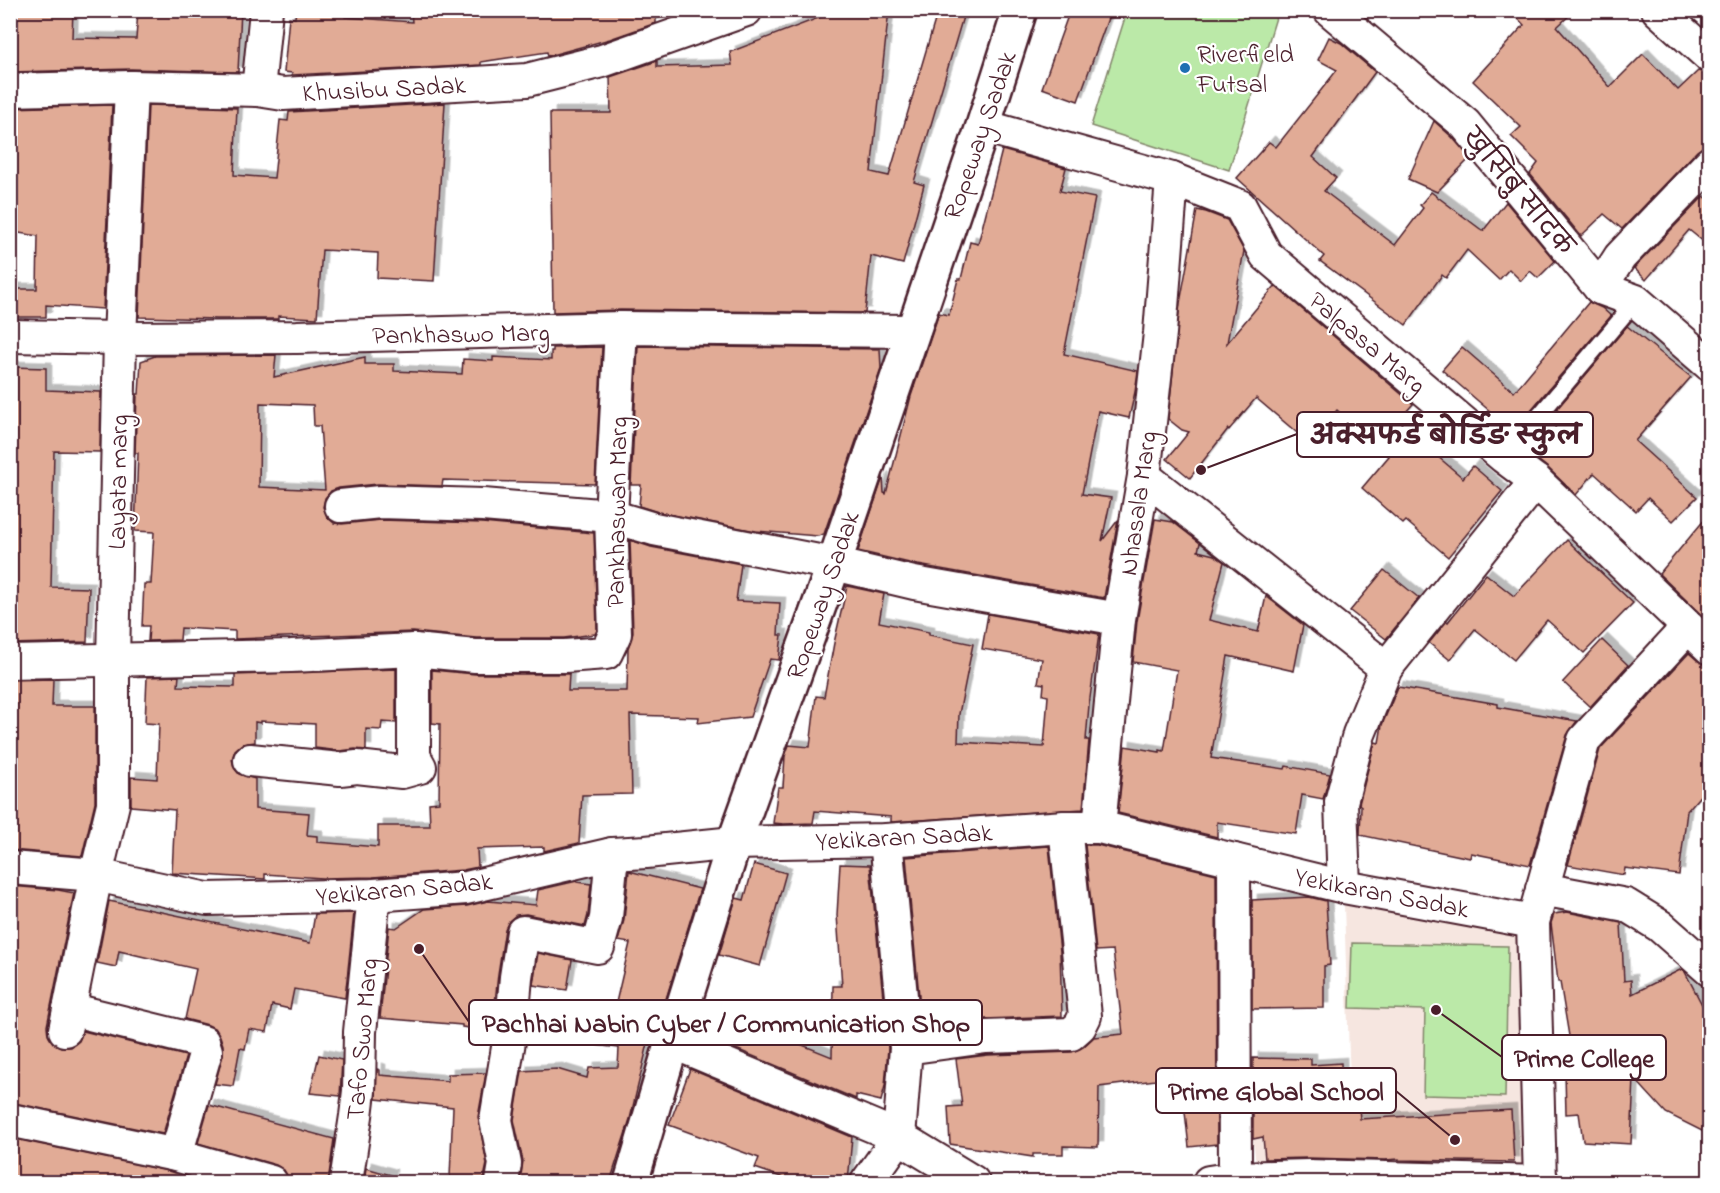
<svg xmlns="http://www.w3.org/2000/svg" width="1720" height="1193" viewBox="0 0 1720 1193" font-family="'Indie Flower','Playpen Sans Deva',sans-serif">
<defs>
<filter id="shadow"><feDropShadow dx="5.5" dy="-5.5" stdDeviation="0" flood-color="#0004"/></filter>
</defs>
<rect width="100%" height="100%" fill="#fff"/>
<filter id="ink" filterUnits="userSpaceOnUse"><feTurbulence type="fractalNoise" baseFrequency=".0167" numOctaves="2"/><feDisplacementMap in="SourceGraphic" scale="12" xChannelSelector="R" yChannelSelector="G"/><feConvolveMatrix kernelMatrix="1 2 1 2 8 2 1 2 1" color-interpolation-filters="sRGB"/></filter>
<g filter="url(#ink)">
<path fill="#f6e6e0" d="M 1344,905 L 1523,935 L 1527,1177 L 1258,1182 L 1248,1096 L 1350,1085 Z"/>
<g fill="#bbe9a8" stroke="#82846a" stroke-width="1.5">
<path d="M 1127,11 L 1278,11 L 1229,170 L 1091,126 Z"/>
<path d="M 1352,943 L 1508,946 L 1505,1097 L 1423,1095 L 1425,1010 L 1350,1008 Z"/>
</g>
<g fill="#e1ab96" stroke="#4a1f2b" stroke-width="1.5" fill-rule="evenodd" filter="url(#shadow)">
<path d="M 10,10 L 73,10 L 72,38 L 136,39 L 138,10 L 241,10 L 238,72 L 131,69 L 10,72 Z"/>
<path d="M 296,10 L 346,10 L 345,17 L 412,22 L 411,10 L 656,10 L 656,23 L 610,39 L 548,56 L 547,52 L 481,62 L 481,65 L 292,75 L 292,73 L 284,72 L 289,17 L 295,18 Z"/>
<path d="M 839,10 L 889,10 L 871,172 L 889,176 L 938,10 L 965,10 L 914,182 L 924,185 L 903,264 L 871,256 L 865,313 L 621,310 L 553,312 L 550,113 L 611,113 L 610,77 L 657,61 L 657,67 L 732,65 L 730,52 Z"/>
<path d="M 1070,10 L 1111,10 L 1078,101 L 1042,88 Z"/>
<path d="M 1510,10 L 1575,10 L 1557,27 L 1610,87 L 1643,54 L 1678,90 L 1698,71 L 1710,75 L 1710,146 L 1704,146 L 1697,151 L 1622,229 L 1604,214 L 1581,236 L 1530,174 L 1538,163 L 1511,136 L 1521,127 L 1473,81 L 1524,25 Z"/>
<path d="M 1329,37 L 1341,43 L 1375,72 L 1313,157 L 1336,178 L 1324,191 L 1395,245 L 1423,208 L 1420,205 L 1431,192 L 1483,231 L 1506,202 L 1555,261 L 1538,278 L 1530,271 L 1521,281 L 1509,269 L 1499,280 L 1467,250 L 1446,278 L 1442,275 L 1406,325 L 1320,261 L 1324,256 L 1237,178 L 1269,142 L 1276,147 L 1337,70 L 1318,60 Z"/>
<path d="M 445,103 L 434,281 L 377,278 L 378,253 L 322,250 L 317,318 L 278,316 L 278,319 L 217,319 L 139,317 L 148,105 L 237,108 L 234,175 L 274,178 L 280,120 L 288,121 L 289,112 Z"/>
<path d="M 112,105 L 103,309 L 46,305 L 46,317 L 10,317 L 10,289 L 37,289 L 38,236 L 12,232 L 13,228 L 10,227 L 10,108 Z"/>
<path d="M 1434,121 L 1452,137 L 1470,158 L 1437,192 L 1408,179 Z"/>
<path d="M 1002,150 L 1066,168 L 1060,191 L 1095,198 L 1064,354 L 1138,371 L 1135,392 L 1129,418 L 1098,411 L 1082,494 L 1111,498 L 1102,541 L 1118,520 L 1104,598 L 918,565 L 858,551 L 883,477 L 884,493 L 886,494 L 911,396 L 939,313 L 949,315 L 958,279 L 961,279 L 970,242 L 978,244 Z"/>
<path d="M 1704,196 L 1710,201 L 1710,247 L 1689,230 L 1646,280 L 1634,268 Z"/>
<path d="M 1197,210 L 1206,212 L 1227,220 L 1244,251 L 1227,343 L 1275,286 L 1413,404 L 1397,422 L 1463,478 L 1473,466 L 1502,491 L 1448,557 L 1406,521 L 1403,524 L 1362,488 L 1389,456 L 1337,410 L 1309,443 L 1256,398 L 1229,430 L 1228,429 L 1190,478 L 1167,459 L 1189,432 L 1182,430 L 1168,419 L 1180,303 Z"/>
<path d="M 1589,302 L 1602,308 L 1611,316 L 1513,431 L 1442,370 L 1462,347 L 1514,392 Z"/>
<path d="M 1627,326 L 1691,377 L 1635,441 L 1697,497 L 1673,521 L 1648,498 L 1636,511 L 1594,473 L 1576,495 L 1548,468 L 1533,456 L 1537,451 L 1528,443 Z"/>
<path d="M 638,346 L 880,349 L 881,368 L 824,534 L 818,536 L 756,531 L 658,512 L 639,506 L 641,485 L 631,485 Z"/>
<path d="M 602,347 L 595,484 L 443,480 L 442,486 L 378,484 L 339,488 L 331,491 L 325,498 L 323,507 L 327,517 L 334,523 L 342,524 L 381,520 L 482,523 L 594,533 L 597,630 L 595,634 L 564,638 L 476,638 L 413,632 L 235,639 L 235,631 L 181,628 L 180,640 L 148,641 L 149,626 L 142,626 L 144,584 L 151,584 L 154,532 L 135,531 L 138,453 L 135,453 L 137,394 L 139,394 L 141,361 L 155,356 L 276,355 L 274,377 L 365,357 L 365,364 L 394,364 L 394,371 L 462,374 L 463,359 L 493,361 L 493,357 L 551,360 L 551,351 L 553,351 L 553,348 ZM 260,403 L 313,405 L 314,426 L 320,426 L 325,490 L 259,487 Z"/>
<path d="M 10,367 L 46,368 L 46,390 L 101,392 L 100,452 L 54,451 L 51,587 L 89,588 L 87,642 L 10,644 Z"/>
<path d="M 1710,513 L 1710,623 L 1659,574 Z"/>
<path d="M 1155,519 L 1173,522 L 1200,543 L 1198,551 L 1214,555 L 1224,562 L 1209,620 L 1258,632 L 1266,596 L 1303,625 L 1294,671 L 1228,656 L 1211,758 L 1285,769 L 1286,766 L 1330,774 L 1323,799 L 1302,795 L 1296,834 L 1217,822 L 1217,837 L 1118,813 L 1125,746 L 1160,752 L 1160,750 L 1164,751 L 1177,670 L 1133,662 L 1137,621 Z"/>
<path d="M 630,540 L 651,547 L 741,564 L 736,601 L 780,603 L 778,635 L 782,635 L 779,660 L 770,659 L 750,717 L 698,723 L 699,717 L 630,715 L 632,794 L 582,795 L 579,843 L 544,851 L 544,847 L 477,849 L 478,867 L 463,870 L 373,877 L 322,878 L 265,874 L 265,879 L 172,873 L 175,810 L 131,806 L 131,777 L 157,779 L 159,724 L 145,723 L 147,677 L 179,676 L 178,686 L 235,687 L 235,675 L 396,669 L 396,723 L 382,722 L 381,730 L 366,729 L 366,750 L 355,749 L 340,751 L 315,748 L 315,724 L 261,721 L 261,723 L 255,722 L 255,742 L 242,744 L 235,750 L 232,759 L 234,768 L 239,774 L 255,779 L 255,809 L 309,813 L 307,835 L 317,836 L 317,842 L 378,847 L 378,826 L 430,826 L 429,803 L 439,802 L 440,724 L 432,723 L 432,670 L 475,674 L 569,674 L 568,691 L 627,691 L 628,648 L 633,633 Z"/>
<path d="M 1567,540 L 1633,603 L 1584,653 L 1547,620 L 1514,660 L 1475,629 L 1450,660 L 1429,643 L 1447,621 L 1448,622 L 1486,574 L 1514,596 Z"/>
<path d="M 1384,570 L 1419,598 L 1386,639 L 1350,611 Z"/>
<path d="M 847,586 L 884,594 L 879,622 L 929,632 L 929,635 L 973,644 L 959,714 L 958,742 L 1044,747 L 1048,696 L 1043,695 L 1044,684 L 1038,683 L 1042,659 L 982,649 L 988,614 L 1099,634 L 1089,705 L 1086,740 L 1089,740 L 1083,809 L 891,822 L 891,817 L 815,811 L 813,823 L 784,824 L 773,823 L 778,787 L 783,787 L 785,756 L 789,745 L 810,747 L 816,696 L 824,697 L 834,643 Z"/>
<path d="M 1602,640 L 1628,665 L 1590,707 L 1563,682 Z"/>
<path d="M 1689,653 L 1698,661 L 1705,665 L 1710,665 L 1710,784 L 1687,811 L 1679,875 L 1625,868 L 1624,875 L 1568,865 L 1600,749 Z"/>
<path d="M 53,679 L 52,706 L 95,706 L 95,802 L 82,856 L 10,850 L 10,680 Z"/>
<path d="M 1398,687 L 1498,704 L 1498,707 L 1577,721 L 1567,735 L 1530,865 L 1471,853 L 1470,858 L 1360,835 L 1361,806 L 1359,804 L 1375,742 L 1379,743 L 1382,725 Z"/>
<path d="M 1085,845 L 1097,845 L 1216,874 L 1217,1144 L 1189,1147 L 1182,1086 L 1172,1087 L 1172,1078 L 1099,1087 L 1098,1147 L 1063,1146 L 1063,1154 L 1033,1154 L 1033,1157 L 950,1144 L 948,1107 L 962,1106 L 956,1059 L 988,1055 L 1072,1052 L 1083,1047 L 1094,1037 L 1123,1034 L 1113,950 L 1096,951 Z"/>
<path d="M 1049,846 L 1060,952 L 1062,1016 L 985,1019 L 922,1028 L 906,857 Z"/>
<path d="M 754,864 L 786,873 L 760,966 L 719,955 L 736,898 L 744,900 Z"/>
<path d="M 840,864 L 870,865 L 888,1048 L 885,1086 L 881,1101 L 856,1095 L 856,1099 L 717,1041 L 728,1015 L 832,1057 L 833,986 L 842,986 L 837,915 Z"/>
<path d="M 629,871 L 700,889 L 661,1015 L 655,1014 L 630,1119 L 610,1182 L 520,1182 L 523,1161 L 514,1120 L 522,1071 L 557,1069 L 587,1078 L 589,1068 L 618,1067 L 619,1048 L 595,1045 L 604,1009 L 614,1011 L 630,943 L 618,941 L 624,920 Z"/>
<path d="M 577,881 L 577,882 L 591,884 L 588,915 L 585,926 L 526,914 L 516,915 L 509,921 L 505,929 L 498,974 L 492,1031 L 462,1027 L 462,1025 L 380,1018 L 389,927 L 396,928 L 424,909 L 467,906 L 488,901 L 536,905 L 538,890 Z"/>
<path d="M 10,886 L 58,890 L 74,893 L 47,1026 L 48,1035 L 53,1043 L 61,1047 L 71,1047 L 79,1041 L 83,1031 L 186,1056 L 163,1134 L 10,1102 Z"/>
<path d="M 1309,897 L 1326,901 L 1330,965 L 1324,966 L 1324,1008 L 1252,1009 L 1252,900 Z"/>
<path d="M 109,901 L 310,943 L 315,914 L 354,913 L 345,998 L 294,989 L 290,1009 L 272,1005 L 267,1032 L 249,1029 L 245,1049 L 240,1048 L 233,1086 L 215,1084 L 223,1055 L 223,1045 L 220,1036 L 216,1029 L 208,1025 L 185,1019 L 196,969 L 119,951 L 116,967 L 97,963 Z"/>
<path d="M 1567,912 L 1621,923 L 1624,981 L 1631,980 L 1632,994 L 1682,969 L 1685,972 L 1710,1020 L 1710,1135 L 1666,1113 L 1634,1078 L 1631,1144 L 1583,1141 L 1579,1113 L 1566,1114 L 1565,1073 L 1575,1072 L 1560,982 L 1558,982 L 1551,923 L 1554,914 Z"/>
<path d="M 538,953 L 572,960 L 567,990 L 533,985 Z"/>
<path d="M 319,1055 L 342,1060 L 340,1096 L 310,1093 Z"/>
<path d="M 1253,1058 L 1311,1059 L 1311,1065 L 1341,1063 L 1342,1098 L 1358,1097 L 1360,1119 L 1511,1110 L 1514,1162 L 1399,1160 L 1399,1159 L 1385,1160 L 1308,1158 L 1265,1159 L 1263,1137 L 1253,1139 Z"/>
<path d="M 377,1069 L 380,1070 L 380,1075 L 448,1081 L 448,1074 L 486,1073 L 478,1117 L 487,1164 L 484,1178 L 450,1177 L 453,1107 L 376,1099 Z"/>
<path d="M 690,1069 L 852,1137 L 848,1182 L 795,1182 L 755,1168 L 759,1158 L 669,1125 Z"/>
<path d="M 209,1105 L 334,1139 L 328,1182 L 288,1182 L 288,1177 L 284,1170 L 276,1165 L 198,1143 Z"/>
<path d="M 10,1138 L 172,1172 L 207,1182 L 10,1182 Z"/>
<path d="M 366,1168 L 391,1175 L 390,1182 L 364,1182 Z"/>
</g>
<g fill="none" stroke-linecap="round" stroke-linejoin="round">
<defs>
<path id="lane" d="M 1504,457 L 1636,301"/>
<g id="street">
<path d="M 1330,10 L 1465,124 L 1600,288 L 1636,301 L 1710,365"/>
<path d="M 1658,10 L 1710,57"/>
<path d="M 10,90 L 131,87 L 258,90 L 283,94 L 527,80 L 602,61 L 746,10"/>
<path d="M 258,90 L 266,10"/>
<path d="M 983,126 L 1172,179 L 1240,206 L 1266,255 L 1504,457 L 1536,481 L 1710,648"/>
<path d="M 1600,288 L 1620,257 L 1710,163"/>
<path d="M 10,336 L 120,338 L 297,337 L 621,328 L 912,331"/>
<path d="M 1144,476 L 1386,668"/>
<path d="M 341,506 L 380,502 L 483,505 L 611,516 L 654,529 L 834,564 L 914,583 L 1119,619"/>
<path d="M 10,662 L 291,656 L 414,650 L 475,656 L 565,656 L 606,653 L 615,634 L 611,516 L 621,328"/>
<path d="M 250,760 L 340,769 L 357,767 L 402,772 L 420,767 L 414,756 L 414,650"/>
<path d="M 1099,827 L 1119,619 L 1144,476 L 1160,333 L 1172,179"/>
<path d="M 886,840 L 906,1048"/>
<path d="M 1234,860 L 1235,1178"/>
<path d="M 10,868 L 96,875 L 207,899 L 374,895 L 466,888 L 612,854 L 646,852 L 734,843 L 886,840 L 1065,827 L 1099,827 L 1344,887 L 1533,922 L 1540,1182"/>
<path d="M 1344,887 L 1341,802 L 1359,734 L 1386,668 L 1536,481"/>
<path d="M 1542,889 L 1626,905 L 1660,926 L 1710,970"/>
<path d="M 1533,922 L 1584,740 L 1687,628"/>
<path d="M 69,1009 L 203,1042 L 206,1051 L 176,1155"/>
<path d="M 65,1030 L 96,875 L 113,804 L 113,660 L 120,338 L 131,87"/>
<path d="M 672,1042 L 899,1137 L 973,1182"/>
<path d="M 10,1120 L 176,1155 L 271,1182"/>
<path d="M 346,1182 L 356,1116 L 359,1091 L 360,1032 L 374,895"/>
<path d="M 502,1182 L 505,1164 L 496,1120 L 512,1023 L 516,977 L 523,932 L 598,947 L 606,918 L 612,854"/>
<path d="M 867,1182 L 899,1137 L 906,1048 L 986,1037 L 1071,1034 L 1080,1026 L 1085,1016 L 1065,827"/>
<path d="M 1209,1182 L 1235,1178 L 1308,1176 L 1543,1182"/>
</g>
<path id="secondary" d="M 631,1182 L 672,1042 L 734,843 L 834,564 L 983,126 L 1020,10"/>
</defs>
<use href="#lane" stroke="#4a1f2b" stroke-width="20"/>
<use href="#street" stroke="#4a1f2b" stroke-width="36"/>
<use href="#secondary" stroke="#4a1f2b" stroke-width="38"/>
<use href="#lane" stroke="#fff" stroke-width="15"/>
<use href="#street" stroke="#fff" stroke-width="32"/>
<use href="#secondary" stroke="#fff" stroke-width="33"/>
</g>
</g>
<circle fill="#1f6fb2" stroke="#fff" stroke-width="2" cx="1185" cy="68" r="6"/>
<g text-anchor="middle" stroke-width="4.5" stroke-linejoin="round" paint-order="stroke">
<g font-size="26" fill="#4a1f2b" stroke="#fff" text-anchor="start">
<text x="1197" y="62">Riverfield<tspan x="1197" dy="30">Futsal</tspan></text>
</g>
<g font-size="26" fill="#4a1f2b" stroke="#fff">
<text transform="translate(384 88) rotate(-3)" y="9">Khusibu Sadak</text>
<text transform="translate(979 135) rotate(-71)" y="9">Ropeway Sadak</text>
<text transform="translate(1519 191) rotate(50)" y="9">खुसिबु सादक</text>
<text transform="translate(461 333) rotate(-1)" y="9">Pankhaswo Marg</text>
<text transform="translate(1368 342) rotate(40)" y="9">Palpasa Marg</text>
<text transform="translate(117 482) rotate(-89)" y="9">Layata marg</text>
<text transform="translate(1137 503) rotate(-82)" y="9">Nhasala Marg</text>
<text transform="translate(616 512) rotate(-89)" y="9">Pankhaswan Marg</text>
<text transform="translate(822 595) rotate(-71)" y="9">Ropeway Sadak</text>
<text transform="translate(904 836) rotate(-3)" y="9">Yekikaran Sadak</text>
<text transform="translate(404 888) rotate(-5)" y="9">Yekikaran Sadak</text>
<text transform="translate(1382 892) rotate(11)" y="9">Yekikaran Sadak</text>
<text transform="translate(361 1039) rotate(-85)" y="9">Tafo Swo Marg</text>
</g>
</g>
<path fill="none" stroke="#4a1f2b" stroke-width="2" d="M1201 470L1297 434M419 949L469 1022M1436 1010L1502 1057M1455 1140L1396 1091"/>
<g fill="#4a1f2b" stroke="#fff" stroke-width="2">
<circle cx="1201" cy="470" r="6"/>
<circle cx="419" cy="949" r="6"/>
<circle cx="1436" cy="1010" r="6"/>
<circle cx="1455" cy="1140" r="6"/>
</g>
<g fill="#fff" stroke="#4a1f2b" stroke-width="2">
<rect x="1297" y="412" width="296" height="45" rx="6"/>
<rect x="469" y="1000" width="513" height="45" rx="6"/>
<rect x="1502" y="1035" width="164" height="45" rx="6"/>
<rect x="1156" y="1068" width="240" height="45" rx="6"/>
</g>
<g font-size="27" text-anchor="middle" font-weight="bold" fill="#4a1f2b">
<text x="1445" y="444">अक्सफर्ड बोर्डिङ स्कुल</text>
<text x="726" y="1032">Pachhai Nabin Cyber / Communication Shop</text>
<text x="1584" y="1067">Prime College</text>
<text x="1276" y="1100">Prime Global School</text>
</g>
<rect width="1720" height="1193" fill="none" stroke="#fff" stroke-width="36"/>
<rect x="18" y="18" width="1684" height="1157" fill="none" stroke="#4a1f2b" stroke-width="2" filter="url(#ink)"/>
</svg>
